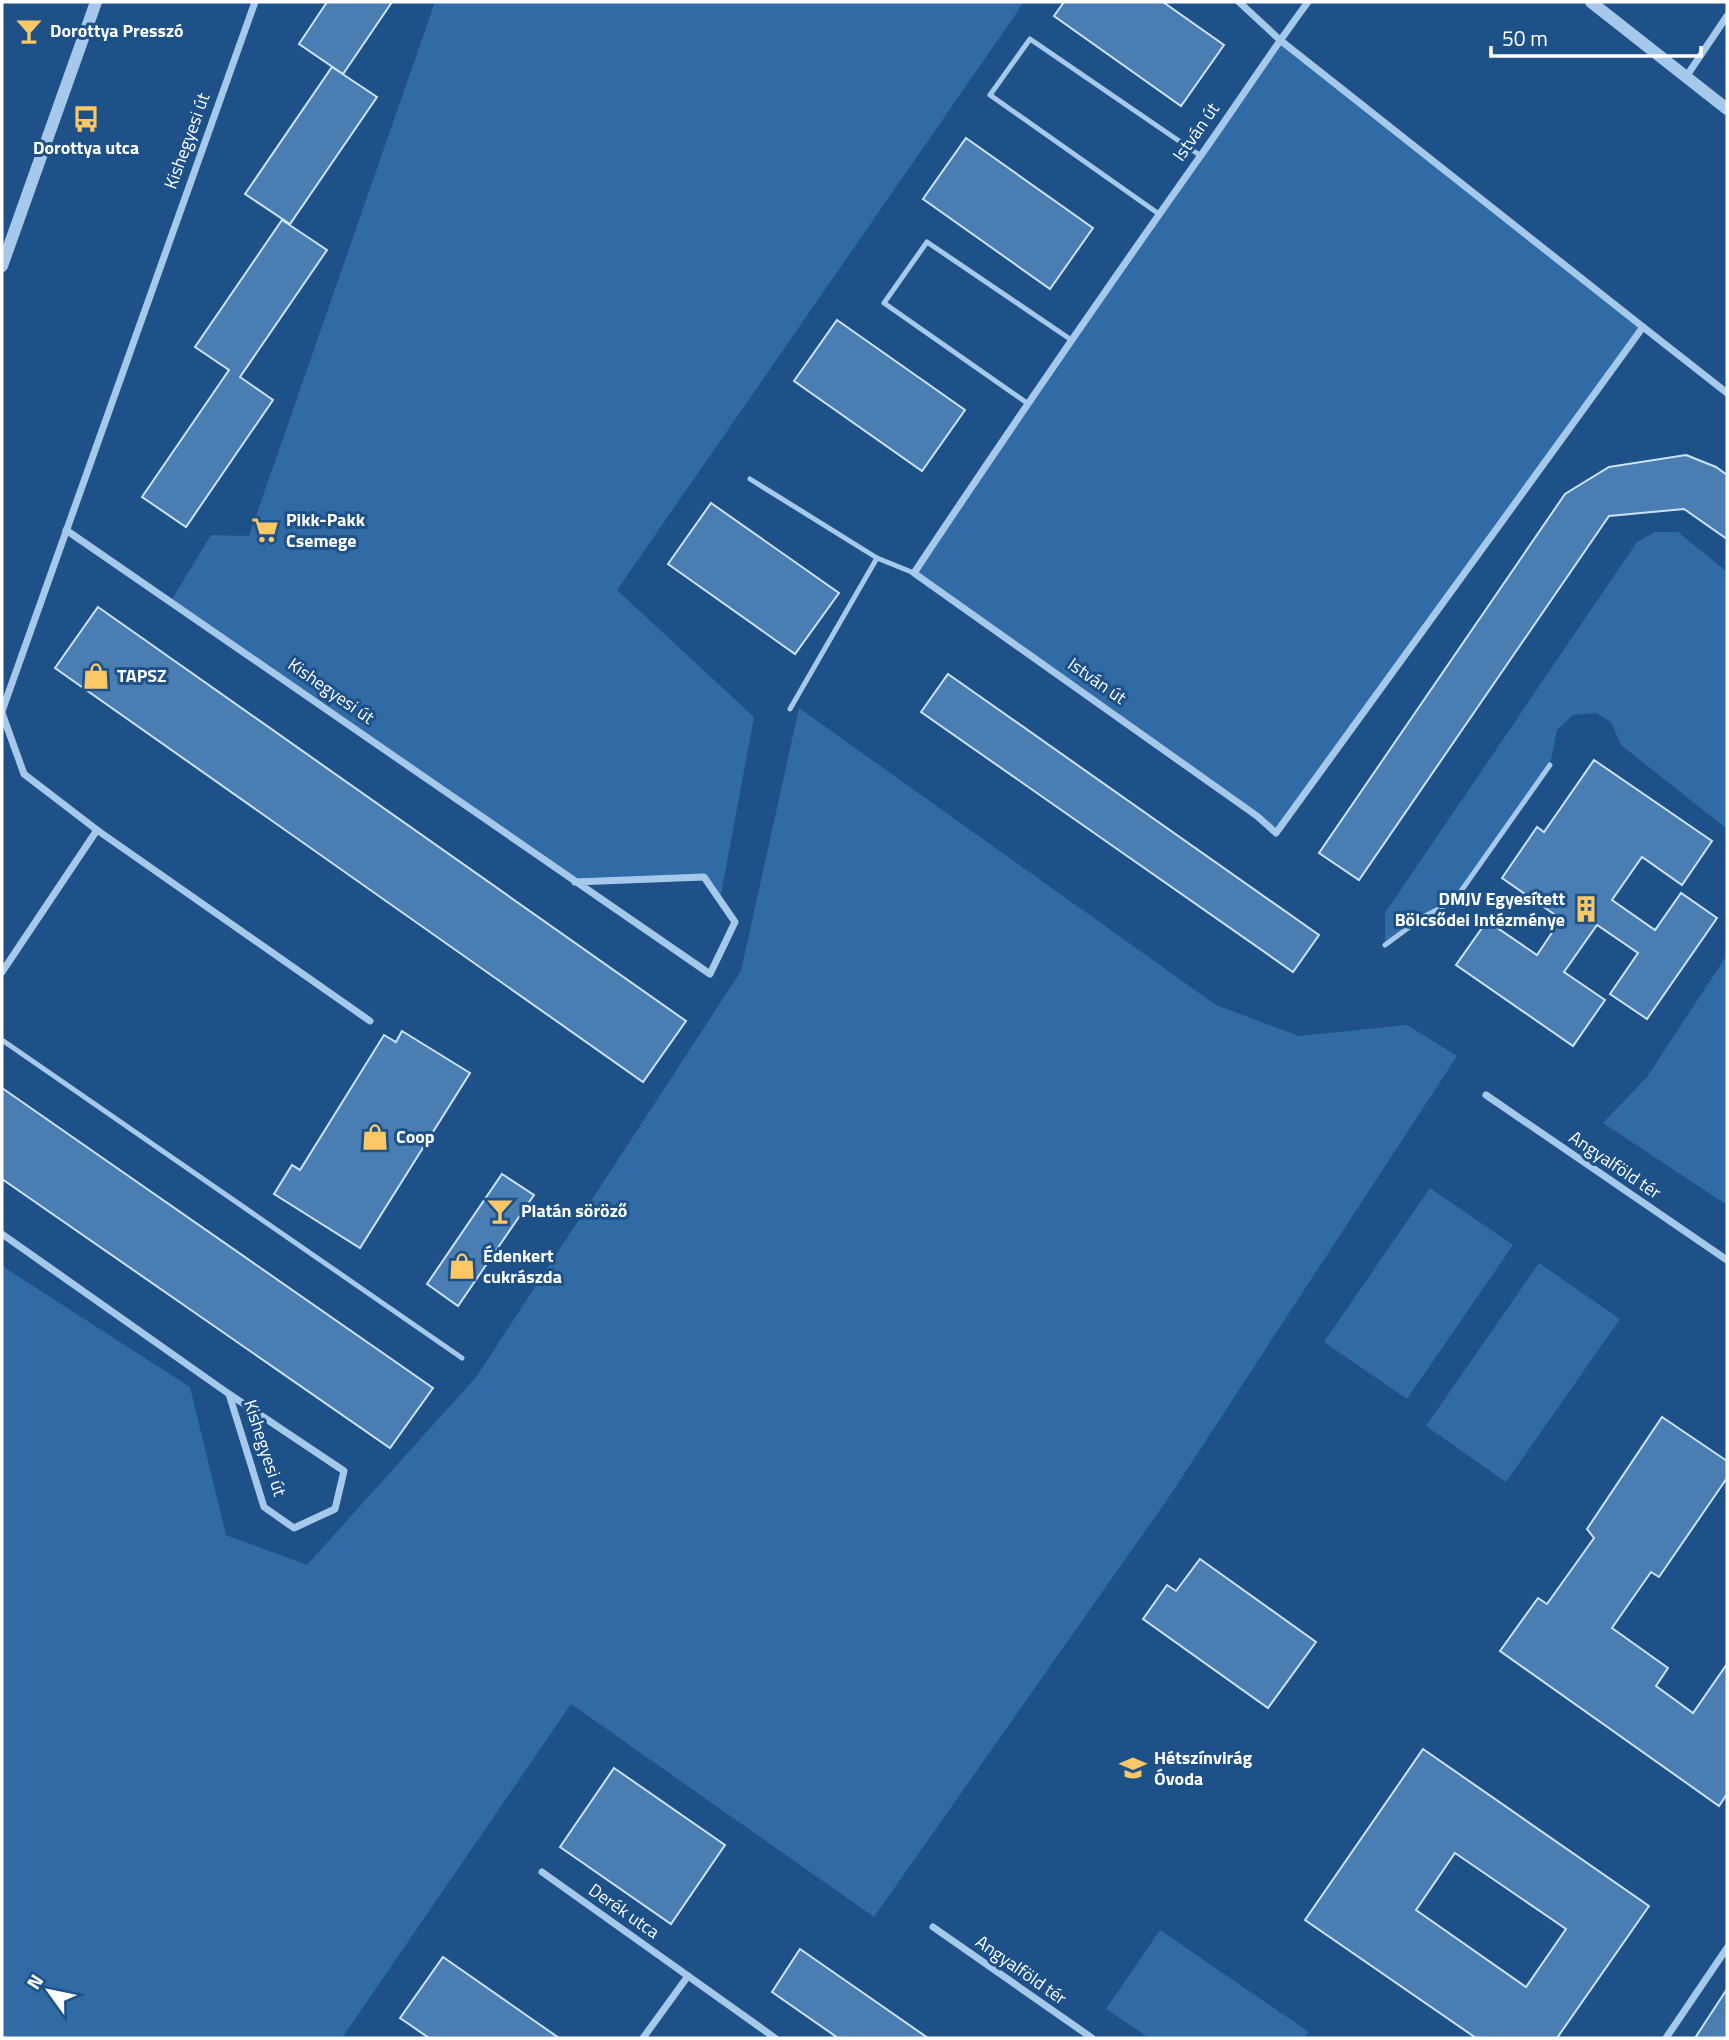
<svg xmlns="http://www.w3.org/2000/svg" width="1729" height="2040" viewBox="0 0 1729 2040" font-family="'Titillium Web',sans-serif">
<rect width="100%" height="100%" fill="#1d5188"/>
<g fill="#306ba5">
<path d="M 435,2 L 1024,2 L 617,590 L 754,717 L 720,900 L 704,877 L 575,882 L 171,601 L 211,535 L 249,536 Z"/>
<path d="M 1280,40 L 1643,327 L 1276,833 L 914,573 Z"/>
<path d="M 1655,532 L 1678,532 L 1727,572 L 1727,829 L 1621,745 L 1611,722 L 1596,713 L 1573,715 L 1557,730 L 1550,765 L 1454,901 L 1423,917 L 1385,945 L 1385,913 L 1637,542 Z"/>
<path d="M 799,708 L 1216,1005 L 1299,1036 L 1407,1025 L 1457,1056 L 1169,1497 L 874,1917 L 571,1704 L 342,2038 L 2,2038 L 2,1266 L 190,1387 L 226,1535 L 307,1565 L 477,1376 L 741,971 Z"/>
<path d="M 1727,955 L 1727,1205 L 1603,1123 L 1647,1077 Z"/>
<path d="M 1430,1188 L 1513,1245 L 1407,1399 L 1324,1342 Z"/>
<path d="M 1539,1263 L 1620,1319 L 1506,1482 L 1426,1426 Z"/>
<path d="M 1160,1930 L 1309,2032 L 1304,2038 L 1149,2038 L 1106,2009 Z"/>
</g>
<g fill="#4a7db2" stroke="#cbe2f8" stroke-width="2" fill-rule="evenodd">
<path d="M 327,2 L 392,2 L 343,74 L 299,44 Z"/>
<path d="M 1064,2 L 1163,2 L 1224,45 L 1181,106 L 1054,16 Z"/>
<path d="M 332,67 L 377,97 L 290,224 L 245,194 Z"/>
<path d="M 966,138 L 1093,228 L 1050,289 L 923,199 Z"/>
<path d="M 282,220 L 327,250 L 240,377 L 273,400 L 186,527 L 142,497 L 229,370 L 195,347 Z"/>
<path d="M 837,320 L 965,410 L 922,471 L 794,381 Z"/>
<path d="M 1686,455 L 1716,467 L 1727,475 L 1727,539 L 1684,509 L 1609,516 L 1359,880 L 1319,853 L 1565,494 L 1609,467 Z"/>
<path d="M 711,503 L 839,593 L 795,654 L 668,564 Z"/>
<path d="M 98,607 L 686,1021 L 643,1082 L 55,668 Z"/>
<path d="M 948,674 L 1319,935 L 1293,972 L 921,712 Z"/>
<path d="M 1594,760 L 1712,841 L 1682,885 L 1642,857 L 1612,900 L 1655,930 L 1681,893 L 1717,918 L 1647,1019 L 1610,994 L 1638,953 L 1597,925 L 1564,972 L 1605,1000 L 1573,1046 L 1456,965 L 1487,921 L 1537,955 L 1561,919 L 1502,878 L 1537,827 L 1544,832 Z"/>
<path d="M 402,1031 L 470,1073 L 360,1248 L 274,1194 L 292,1165 L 300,1170 L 384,1035 L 396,1042 Z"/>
<path d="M 2,1088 L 433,1388 L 390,1448 L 2,1179 Z"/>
<path d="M 502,1174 L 534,1195 L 458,1306 L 427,1284 Z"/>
<path d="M 1662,1417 L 1727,1461 L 1727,1478 L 1659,1577 L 1651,1572 L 1612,1628 L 1668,1668 L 1656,1686 L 1693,1713 L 1727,1664 L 1727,1794 L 1719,1806 L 1500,1651 L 1538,1598 L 1547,1604 L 1594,1538 L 1587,1529 Z"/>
<path d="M 1200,1559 L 1316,1642 L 1268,1708 L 1143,1619 L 1167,1585 L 1176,1591 Z"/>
<path d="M 1423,1749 L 1649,1906 L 1557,2038 L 1476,2038 L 1305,1920 ZM 1455,1853 L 1566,1929 L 1526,1987 L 1416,1910 Z"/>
<path d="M 614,1768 L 725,1845 L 671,1924 L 560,1847 Z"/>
<path d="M 800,1949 L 928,2038 L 838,2038 L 772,1992 Z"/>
<path d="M 443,1957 L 559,2038 L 429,2038 L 400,2018 Z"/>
<path d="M 1727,1989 L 1727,2038 L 1695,2038 Z"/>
</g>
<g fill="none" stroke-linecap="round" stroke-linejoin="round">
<g stroke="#a6c9eb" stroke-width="5">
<path d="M 1159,214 L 990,95 L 1030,39 L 1201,156"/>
<path d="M 1027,403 L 884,303 L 927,242 L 1070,339"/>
<path d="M 750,479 L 877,558 L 914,573"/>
<path d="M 790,709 L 877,558"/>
<path d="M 1385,945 L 1423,917 L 1454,901 L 1550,765"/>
<path d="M 2,1040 L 462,1358"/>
</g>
<g stroke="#a6c9eb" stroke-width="7">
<path d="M 1239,2 L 1280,40 L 1643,327 L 1276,833 L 1257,816 L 914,573 C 1007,433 1102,295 1199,158 C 1236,106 1270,53 1308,2"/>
<path d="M 1686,77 L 1727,16"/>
<path d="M 1643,327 L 1727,393"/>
<path d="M 66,530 C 281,677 495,826 710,974 L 735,922 L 704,877 L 575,882"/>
<path d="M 2,711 L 255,2"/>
<path d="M 2,713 L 24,774 L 97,830 L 370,1021"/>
<path d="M 2,972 L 97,830"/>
<path d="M 1486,1095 L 1727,1260"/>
<path d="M 2,1234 L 229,1394 L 344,1471 L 335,1509 L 294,1528 L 264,1507 L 229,1394"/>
<path d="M 542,1872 L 775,2038"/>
<path d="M 933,1927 L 1092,2038"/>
<path d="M 643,2038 L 688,1976"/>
<path d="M 1666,2038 L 1727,1948"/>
</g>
<g stroke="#a6c9eb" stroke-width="12">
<path d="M 1591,2 L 1727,109"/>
<path d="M 2,266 L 96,2"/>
</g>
</g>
<defs>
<symbol id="bar-bare" viewBox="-9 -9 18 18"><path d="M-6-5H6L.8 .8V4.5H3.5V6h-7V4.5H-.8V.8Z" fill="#fbc865" stroke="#1d5188" stroke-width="2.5" paint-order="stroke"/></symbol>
<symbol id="bus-bare" viewBox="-9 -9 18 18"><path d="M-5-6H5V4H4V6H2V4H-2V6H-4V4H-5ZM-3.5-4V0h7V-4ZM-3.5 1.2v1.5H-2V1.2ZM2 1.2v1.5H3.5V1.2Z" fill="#fbc865" stroke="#1d5188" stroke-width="2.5" paint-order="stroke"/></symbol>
<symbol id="supermarket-bare" viewBox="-9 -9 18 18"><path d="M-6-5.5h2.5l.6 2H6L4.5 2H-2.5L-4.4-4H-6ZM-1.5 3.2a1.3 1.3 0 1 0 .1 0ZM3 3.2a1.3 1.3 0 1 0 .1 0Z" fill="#fbc865" stroke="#1d5188" stroke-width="2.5" paint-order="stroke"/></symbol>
<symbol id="shop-bare" viewBox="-9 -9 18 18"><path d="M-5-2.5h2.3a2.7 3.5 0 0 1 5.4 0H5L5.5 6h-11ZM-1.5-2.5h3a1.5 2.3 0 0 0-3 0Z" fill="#fbc865" stroke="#1d5188" stroke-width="2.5" paint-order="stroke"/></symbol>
<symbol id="building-bare" viewBox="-9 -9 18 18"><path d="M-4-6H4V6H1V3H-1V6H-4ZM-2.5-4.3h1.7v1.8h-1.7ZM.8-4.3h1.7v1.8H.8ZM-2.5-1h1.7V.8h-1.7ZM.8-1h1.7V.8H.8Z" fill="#fbc865" stroke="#1d5188" stroke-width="2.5" paint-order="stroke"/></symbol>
<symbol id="school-bare" viewBox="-9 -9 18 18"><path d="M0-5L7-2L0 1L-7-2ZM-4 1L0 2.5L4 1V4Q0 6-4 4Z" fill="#fbc865" stroke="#1d5188" stroke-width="2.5" paint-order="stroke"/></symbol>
</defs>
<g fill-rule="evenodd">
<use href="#bar-bare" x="10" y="12" width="38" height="38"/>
<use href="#bus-bare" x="67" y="100" width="38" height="38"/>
<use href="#supermarket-bare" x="246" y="511" width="38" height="38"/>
<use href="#shop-bare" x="77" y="657" width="38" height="38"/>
<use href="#building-bare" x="1567" y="890" width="38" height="38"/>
<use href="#shop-bare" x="356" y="1118" width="38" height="38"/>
<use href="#bar-bare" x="481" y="1192" width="38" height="38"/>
<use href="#shop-bare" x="443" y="1247" width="38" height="38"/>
<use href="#school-bare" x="1114" y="1749" width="38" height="38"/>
</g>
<g text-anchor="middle" stroke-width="6" stroke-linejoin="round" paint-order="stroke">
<g font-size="18" font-weight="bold" fill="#fff" stroke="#1d5188" text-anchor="start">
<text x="50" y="37">Dorottya Presszó</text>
<text x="86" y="154" text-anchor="middle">Dorottya utca</text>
<text x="286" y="526">Pikk-Pakk<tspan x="286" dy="21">Csemege</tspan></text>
<text x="117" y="682">TAPSZ</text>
<text x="1565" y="905" text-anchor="end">DMJV Egyesített<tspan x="1565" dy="21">Bölcsődei Intézménye</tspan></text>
<text x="396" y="1143">Coop</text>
<text x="521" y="1217">Platán söröző</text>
<text x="483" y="1262">Édenkert<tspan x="483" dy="21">cukrászda</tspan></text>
<text x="1154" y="1764">Hétszínvirág<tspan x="1154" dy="21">Óvoda</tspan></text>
</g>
<g font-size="18" fill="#fff" stroke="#1d5188">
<text transform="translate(1196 132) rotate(-55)" y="6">István út</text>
<text transform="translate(187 141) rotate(-70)" y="6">Kishegyesi út</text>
<text transform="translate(1097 681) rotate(35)" y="6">István út</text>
<text transform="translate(331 691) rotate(35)" y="6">Kishegyesi út</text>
<text transform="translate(1615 1165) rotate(34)" y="6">Angyalföld tér</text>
<text transform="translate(265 1448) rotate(72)" y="6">Kishegyesi út</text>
<text transform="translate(624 1911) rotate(35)" y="6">Derék utca</text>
<text transform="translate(1021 1970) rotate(35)" y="6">Angyalföld tér</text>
</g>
</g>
<rect width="1729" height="2040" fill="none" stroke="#ffffff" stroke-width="7"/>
<g transform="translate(49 1991) rotate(303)" stroke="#1d5188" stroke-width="5" paint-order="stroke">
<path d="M0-5L12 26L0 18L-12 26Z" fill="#ffffff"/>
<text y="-10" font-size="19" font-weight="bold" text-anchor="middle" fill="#ffffff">N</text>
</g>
<path d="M1491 46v10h210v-10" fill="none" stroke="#ffffff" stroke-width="3.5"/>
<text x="1502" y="46" font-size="21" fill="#ffffff" stroke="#1d5188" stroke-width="5" paint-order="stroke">50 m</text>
</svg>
